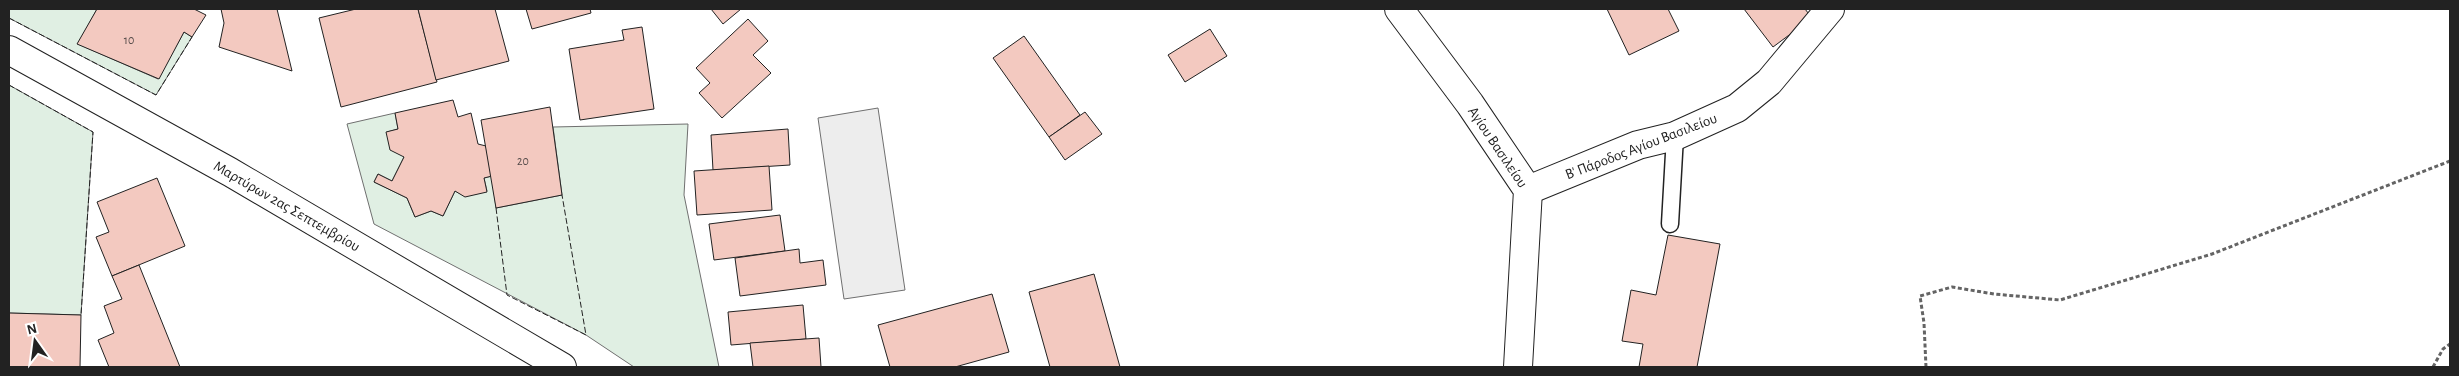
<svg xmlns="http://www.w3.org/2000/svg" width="2459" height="376" viewBox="0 0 2459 376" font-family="'Alegreya Sans',sans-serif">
<rect width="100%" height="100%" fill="#fff"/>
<g fill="#e0efe3" stroke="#6f6f6f">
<path d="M 9,9 L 97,9 L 78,44 L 158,79 L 184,32 L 192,37 L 156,95 L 9,18 Z"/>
<path d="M 9,85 L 93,132 L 81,315 L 9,313 Z"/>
<path d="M 395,113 L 398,129 L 387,132 L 404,157 L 392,181 L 378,174 L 374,182 L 407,198 L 415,217 L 431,211 L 443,216 L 455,191 L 465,196 L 487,191 L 484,178 L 492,176 L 496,208 L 562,195 L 553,127 L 688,124 L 684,195 L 719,367 L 634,367 L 586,335 L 374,224 L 347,124 Z"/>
</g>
<path fill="#ededed" stroke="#6f6f6f" d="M 878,108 L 905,290 L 844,299 L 818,118 Z"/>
<g fill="#f3c9c0" stroke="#222">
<path d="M 97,9 L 194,9 L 206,15 L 192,37 L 184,32 L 159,79 L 77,44 Z"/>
<path d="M 221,9 L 277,9 L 292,71 L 219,47 L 224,23 Z"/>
<path d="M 356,9 L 418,9 L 437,82 L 341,107 L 319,18 Z"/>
<path d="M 418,9 L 495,9 L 509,61 L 436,80 Z"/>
<path d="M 526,9 L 590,9 L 591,13 L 532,29 Z"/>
<path d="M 711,9 L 741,9 L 723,24 Z"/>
<path d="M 1607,9 L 1668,9 L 1679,31 L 1629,55 Z"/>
<path d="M 1744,9 L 1805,9 L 1812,18 L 1773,47 Z"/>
<path d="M 748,19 L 768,41 L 753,55 L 771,73 L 722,118 L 699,93 L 710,83 L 696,68 Z"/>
<path d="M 642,27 L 654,109 L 580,120 L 569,49 L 624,40 L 622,30 Z"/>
<path d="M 1210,29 L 1227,56 L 1185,82 L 1168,55 Z"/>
<path d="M 1024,36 L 1080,115 L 1049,137 L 993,58 Z"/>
<path d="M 453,100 L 458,117 L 471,113 L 478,144 L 486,146 L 492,176 L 484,178 L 487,192 L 465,197 L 455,191 L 443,216 L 431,211 L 415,217 L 407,198 L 374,182 L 378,174 L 392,181 L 404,157 L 390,150 L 386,132 L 398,129 L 395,113 Z"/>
<path d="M 550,107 L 562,195 L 496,208 L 481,120 Z"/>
<path d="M 1085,112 L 1102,134 L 1065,160 L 1049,137 Z"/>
<path d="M 788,129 L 790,165 L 713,170 L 711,135 Z"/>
<path d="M 769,166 L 772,210 L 697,215 L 694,171 Z"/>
<path d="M 157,178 L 185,246 L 112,276 L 96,237 L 109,232 L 97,202 Z"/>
<path d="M 780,215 L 785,251 L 714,260 L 709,224 Z"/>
<path d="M 1668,235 L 1720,244 L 1697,367 L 1639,367 L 1643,344 L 1622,341 L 1631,290 L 1656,295 Z"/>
<path d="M 799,249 L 800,263 L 823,260 L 826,285 L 740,296 L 735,258 Z"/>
<path d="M 139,265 L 180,367 L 109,367 L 98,340 L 114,333 L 104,306 L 122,299 L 112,276 Z"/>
<path d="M 1094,274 L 1120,367 L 1050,367 L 1029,292 Z"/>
<path d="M 992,294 L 1009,352 L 955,367 L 890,367 L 878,325 Z"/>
<path d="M 803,305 L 806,339 L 731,345 L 728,312 Z"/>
<path d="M 9,313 L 81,315 L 80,367 L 9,367 Z"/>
<path d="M 819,338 L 821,367 L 753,367 L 750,343 Z"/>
</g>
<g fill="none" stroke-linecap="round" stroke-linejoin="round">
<defs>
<path id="service" d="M 1670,224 L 1675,136"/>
<g id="minor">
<path d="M 1399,9 L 1470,104 L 1528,190 L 1518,367"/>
<path d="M 1528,190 L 1638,145 L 1675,136 L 1737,108 L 1769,82 L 1830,9"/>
</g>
<path id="tertiary" d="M 9,50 L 230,172 L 562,367"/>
</defs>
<use href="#service" stroke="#222" stroke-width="19"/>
<use href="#minor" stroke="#222" stroke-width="30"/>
<use href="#tertiary" stroke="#222" stroke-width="30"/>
<g stroke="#646464" stroke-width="3" stroke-dasharray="4 2.5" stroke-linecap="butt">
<path d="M 1926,367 L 1924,323 L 1920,296 L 1952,287 L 1994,294 L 2060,300 L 2212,254 L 2450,161"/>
<path d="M 2433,367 L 2443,349 L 2450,344"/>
</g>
<use href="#service" stroke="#fff" stroke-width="16"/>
<use href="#minor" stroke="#fff" stroke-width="28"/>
<use href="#tertiary" stroke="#fff" stroke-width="28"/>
<g stroke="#222" stroke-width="1" stroke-dasharray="6 2.5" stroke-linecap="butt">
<path d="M 9,18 L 156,95 L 192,37"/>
<path d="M 9,85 L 93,132 L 81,315"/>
<path d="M 496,208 L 507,295 L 586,335 L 562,195"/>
</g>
</g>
<g text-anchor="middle" stroke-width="4" stroke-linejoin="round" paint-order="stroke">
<g font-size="12" fill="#564c4a">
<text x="129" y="44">10</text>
<text x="523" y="165">20</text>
</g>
<g font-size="15" fill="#222" stroke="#fff">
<text transform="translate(1641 146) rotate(-21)" y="5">Β' Πάροδος Αγίου Βασιλείου</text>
<text transform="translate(1498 147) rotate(56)" y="5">Αγίου Βασιλείου</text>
<text transform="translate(287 206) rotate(30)" y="5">Μαρτύρων 2ας Σεπτεμβρίου</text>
</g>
</g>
<rect width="2459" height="376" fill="none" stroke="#222222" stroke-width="20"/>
<g transform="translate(35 341) rotate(346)" stroke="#ffffff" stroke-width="4" paint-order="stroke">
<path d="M0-4L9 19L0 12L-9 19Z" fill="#222222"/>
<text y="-8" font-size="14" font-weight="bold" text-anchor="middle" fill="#222222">N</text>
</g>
</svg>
